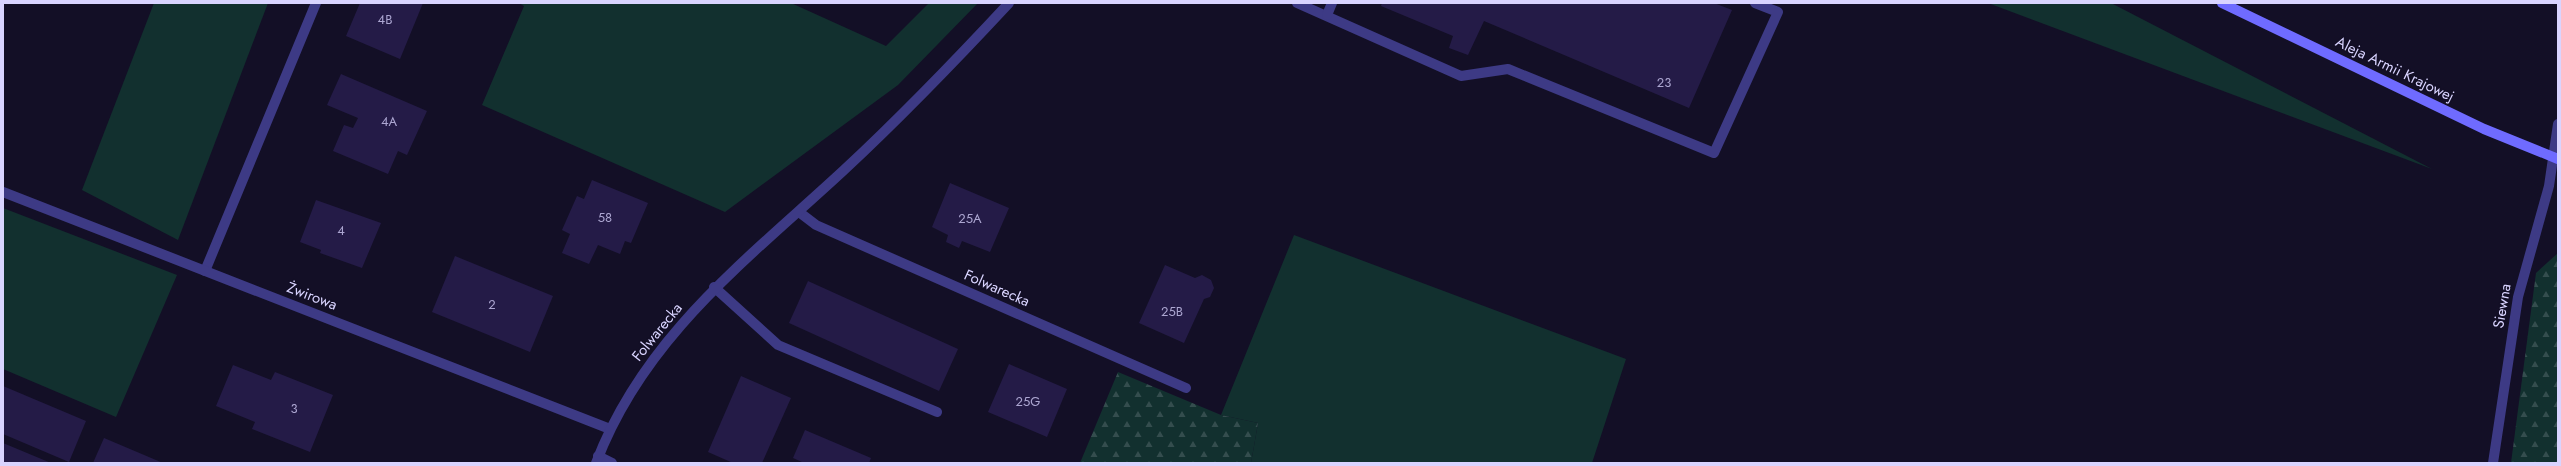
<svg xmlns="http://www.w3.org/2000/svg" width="2561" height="466" viewBox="0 0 2561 466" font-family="Jost,sans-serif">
<defs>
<pattern id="forest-firs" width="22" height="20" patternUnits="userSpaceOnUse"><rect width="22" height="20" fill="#12302f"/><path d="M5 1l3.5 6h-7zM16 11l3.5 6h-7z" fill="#344d4e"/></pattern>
</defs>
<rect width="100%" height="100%" fill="#130f26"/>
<g fill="#12302f">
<path d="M 154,3 L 268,3 L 178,240 L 82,190 Z"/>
<path d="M 519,3 L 791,3 L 886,46 L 929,3 L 978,3 L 898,85 L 725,212 L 482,105 L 524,6 Z"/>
<path d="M 1988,3 L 2111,3 L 2432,169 Z"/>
<path d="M 3,208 L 177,275 L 116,417 L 3,369 Z"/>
<path d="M 1294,235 L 1626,359 L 1592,463 L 1251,463 L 1258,423 L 1221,415 Z"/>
</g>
<g fill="url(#forest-firs)">
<path d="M 2558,253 L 2558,463 L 2511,463 L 2536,273 Z"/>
<path d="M 1118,372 L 1221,415 L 1258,423 L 1251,463 L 1080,463 Z"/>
</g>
<g fill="#241b47">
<path d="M 360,3 L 423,3 L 400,59 L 346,36 Z"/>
<path d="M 1382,3 L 1714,3 L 1732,10 L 1689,108 L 1484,21 L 1468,55 L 1449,48 L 1453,36 L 1381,6 Z"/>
<path d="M 341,74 L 427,111 L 407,155 L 398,151 L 388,174 L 333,151 L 344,125 L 353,128 L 358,118 L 327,105 Z"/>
<path d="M 592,180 L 648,203 L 631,243 L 625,241 L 620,254 L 598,245 L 589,264 L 562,253 L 570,234 L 562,230 L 577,196 L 584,199 Z"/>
<path d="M 950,183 L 1009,208 L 990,252 L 962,241 L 959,248 L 946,242 L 948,235 L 932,227 Z"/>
<path d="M 316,200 L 381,223 L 362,268 L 320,253 L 321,250 L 300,242 Z"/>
<path d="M 455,256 L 553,296 L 530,352 L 432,312 Z"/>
<path d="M 1165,265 L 1195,278 L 1202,275 L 1211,280 L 1214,288 L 1210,297 L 1204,299 L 1184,343 L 1139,323 Z"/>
<path d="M 808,281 L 958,349 L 939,391 L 789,323 Z"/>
<path d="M 1009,364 L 1067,389 L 1047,437 L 988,412 Z"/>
<path d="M 233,365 L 271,380 L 275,372 L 333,395 L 310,452 L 252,429 L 255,422 L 216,406 Z"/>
<path d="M 741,376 L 791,398 L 762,463 L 733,463 L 708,452 Z"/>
<path d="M 3,386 L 86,421 L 69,462 L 3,434 Z"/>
<path d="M 805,430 L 871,458 L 869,463 L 804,463 L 793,458 Z"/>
<path d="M 104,438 L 163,463 L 93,463 Z"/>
<path d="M 3,443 L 51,463 L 3,463 Z"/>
</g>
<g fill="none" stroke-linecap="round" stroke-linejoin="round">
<g stroke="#3d3a85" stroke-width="10">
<path d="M 1297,3 L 1461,76 L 1508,69 L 1714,153 L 1778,12 L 1755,3"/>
<path d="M 1327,15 L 1332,3"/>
<path d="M 799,212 L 816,225 L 1186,388"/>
<path d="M 205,271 L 316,3"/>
<path d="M 714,287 L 778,345 L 937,412"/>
<path d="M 598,456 L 612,463"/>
</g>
<g stroke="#3d3a85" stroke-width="10">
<path d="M 3,192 L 610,429"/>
<path d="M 2493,463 L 2518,297 L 2549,186 L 2558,124"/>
</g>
<path stroke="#3d3a85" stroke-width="10" d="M 596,463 C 644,336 748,259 844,170 C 902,116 956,60 1009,3"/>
<path stroke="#6f6bff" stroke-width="10" d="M 2222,3 L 2484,129 L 2558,159"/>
</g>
<g text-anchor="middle" stroke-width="3" stroke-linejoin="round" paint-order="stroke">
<g font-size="13" fill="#aca6d1">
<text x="385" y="24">4B</text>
<text x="1664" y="87">23</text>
<text x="389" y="126">4A</text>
<text x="605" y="222">58</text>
<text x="970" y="223">25A</text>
<text x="341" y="235">4</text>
<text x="492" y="309">2</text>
<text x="1172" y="316">25B</text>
<text x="1028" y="406">25G</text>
<text x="294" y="413">3</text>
</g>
<g font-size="15" fill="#d9d4ff" stroke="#130f26">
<text transform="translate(2395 69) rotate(26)" y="5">Aleja Armii Krajowej</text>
<text transform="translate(997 288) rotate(24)" y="5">Folwarecka</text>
<text transform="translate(312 296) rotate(21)" y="5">Żwirowa</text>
<text transform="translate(2502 306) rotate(-80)" y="5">Siewna</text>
<text transform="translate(657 332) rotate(-51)" y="5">Folwarecka</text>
</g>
</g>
<rect width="2561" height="466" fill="none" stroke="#d9d4ff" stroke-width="8"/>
</svg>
